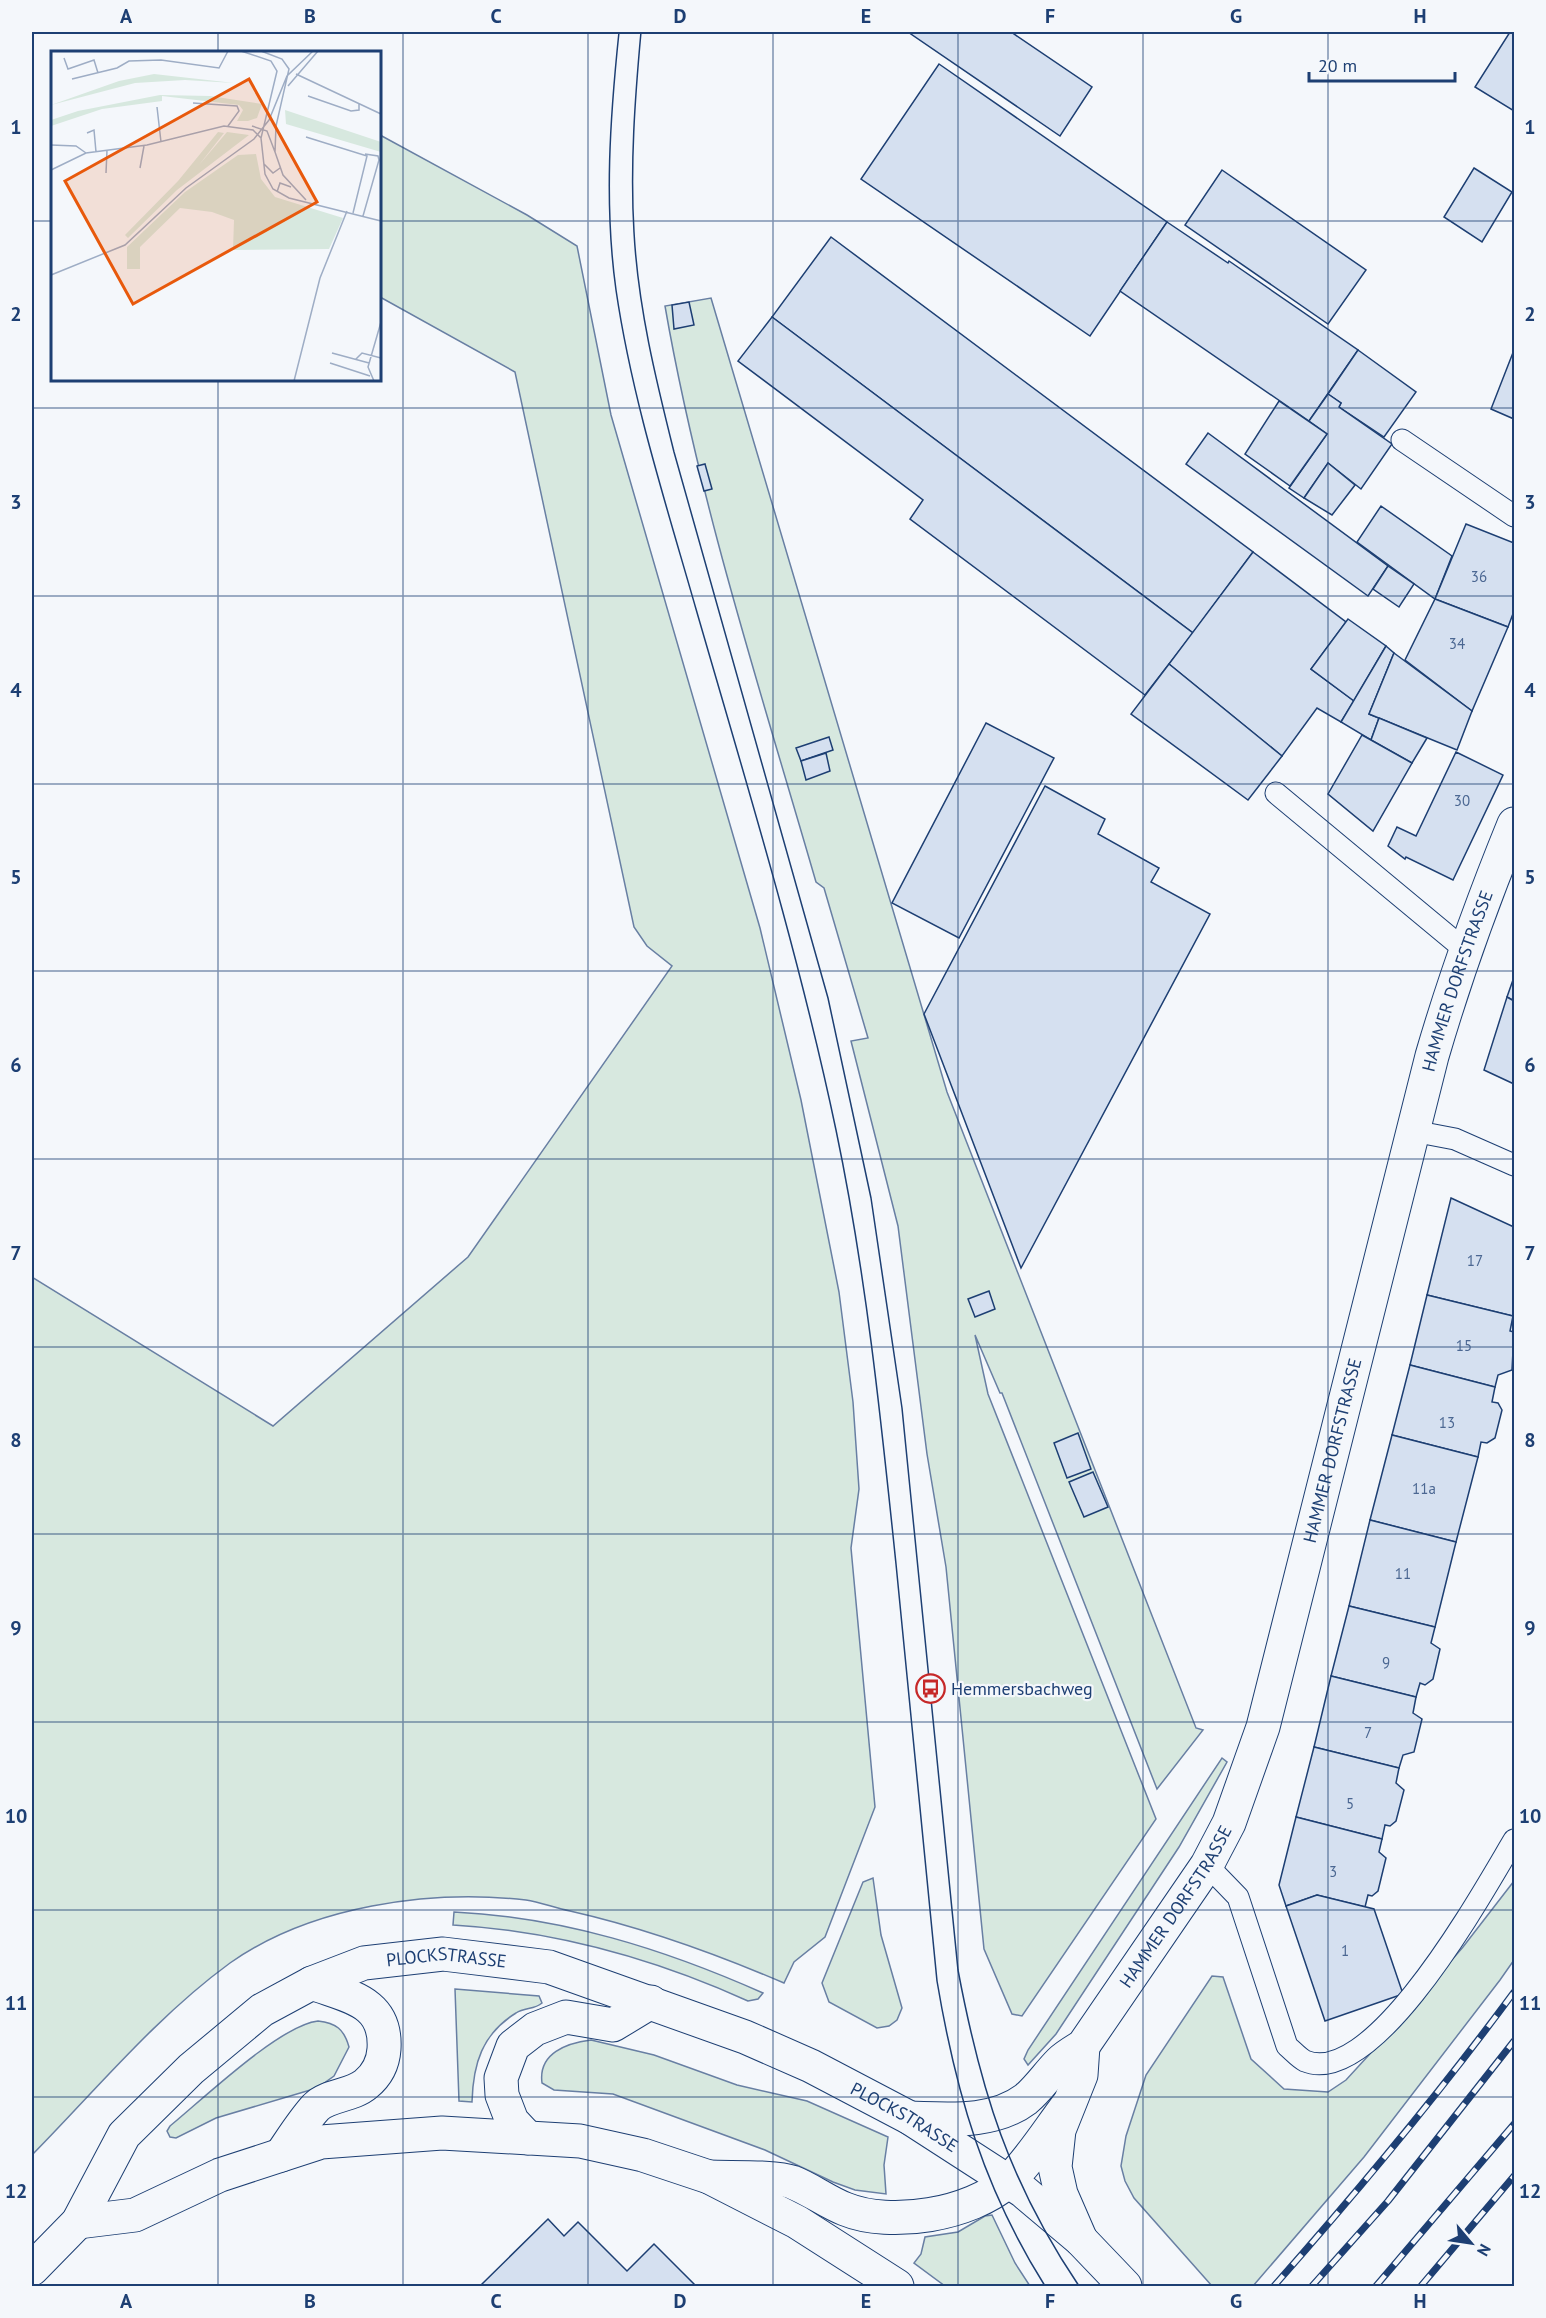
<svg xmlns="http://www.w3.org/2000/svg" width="1546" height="2318" viewBox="0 0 1546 2318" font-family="'PT Sans',sans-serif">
<rect width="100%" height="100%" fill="#f4f7fb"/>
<g fill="#d7e8df" stroke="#687fa3" stroke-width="1.5">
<path d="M 380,135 L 527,215 L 577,246 L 611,415 L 760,928 L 801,1100 L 839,1292 L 853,1402 L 859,1489 L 851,1548 L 875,1807 L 825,1937 L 794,1962 L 784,1983 C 714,1953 645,1928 570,1911 C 555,1908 540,1902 526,1900 C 429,1889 311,1906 230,1963 C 156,2017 96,2090 32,2155 L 32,1277 L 273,1426 L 468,1257 L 672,966 L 647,946 L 634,927 L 515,372 L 380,297 Z"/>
<path d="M 711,298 L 947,1092 L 1196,1728 L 1203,1730 L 1157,1789 L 1002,1393 L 1000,1393 L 975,1335 L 988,1394 L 1156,1819 L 1022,2016 L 1012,2014 L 984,1949 L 946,1567 L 927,1454 L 898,1226 L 851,1041 L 868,1038 L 824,888 L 816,882 C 761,692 699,502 665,306 Z"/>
<path d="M 1222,1758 L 1227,1762 L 1179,1847 L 1056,2034 L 1028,2065 L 1024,2059 L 1028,2050 Z"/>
<path d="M 873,1878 L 881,1935 L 902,2008 L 897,2020 L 889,2026 L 877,2028 L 829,2002 L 822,1983 L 863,1882 Z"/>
<path d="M 1514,1881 L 1514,1960 L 1500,1980 L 1364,2157 L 1253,2286 L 1212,2286 L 1134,2198 L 1125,2181 L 1121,2166 L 1126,2136 L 1146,2075 L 1212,1976 L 1223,1977 L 1251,2059 L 1284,2089 L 1328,2092 L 1346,2080 L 1379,2044 L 1463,1947 Z"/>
<path d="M 454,1912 C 562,1917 664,1949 763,1993 L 758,1999 L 748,2001 C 655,1959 555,1931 453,1925 Z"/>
<path d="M 455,1989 L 539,1996 L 542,2003 C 534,2010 525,2007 516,2013 C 482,2034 473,2064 472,2102 L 459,2101 Z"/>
<path d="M 318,2021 C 336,2023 344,2029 349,2047 L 334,2076 L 317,2088 L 216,2118 L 176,2138 L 170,2137 L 167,2131 L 170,2126 C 202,2100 280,2025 318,2021 Z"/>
<path d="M 591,2040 L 654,2055 L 737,2085 L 807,2101 L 888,2137 L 884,2165 L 886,2194 L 855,2190 L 833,2182 L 765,2150 L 613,2094 L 554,2090 L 542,2083 C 538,2053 567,2043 591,2040 Z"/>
<path d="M 992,2215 L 1015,2263 L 1030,2286 L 945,2286 L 914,2263 L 921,2254 L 925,2237 L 958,2232 L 985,2216 Z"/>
</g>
<g fill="#d5e0f0" stroke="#1d3f73" stroke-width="1.5">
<path d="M 908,32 L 1011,32 L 1092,87 L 1060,136 Z"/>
<path d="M 1510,32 L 1514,32 L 1514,111 L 1475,87 Z"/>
<path d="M 939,64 L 1167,222 L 1090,336 L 861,179 Z"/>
<path d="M 1474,168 L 1512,192 L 1482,242 L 1444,217 Z"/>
<path d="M 1222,170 L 1366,270 L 1328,324 L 1185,225 Z"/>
<path d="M 1167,222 L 1228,263 L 1229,261 L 1358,350 L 1309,421 L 1120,291 Z"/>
<path d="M 831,237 L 1253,552 L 1193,633 L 772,317 Z"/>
<path d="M 689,302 L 694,325 L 674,329 L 672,305 Z"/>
<path d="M 772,317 L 1193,633 L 1145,695 L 910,519 L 923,500 L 738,361 Z"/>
<path d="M 1358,350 L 1416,392 L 1384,437 L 1339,407 L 1341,403 L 1328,394 Z"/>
<path d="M 1514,350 L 1514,419 L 1491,409 Z"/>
<path d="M 1328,394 L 1341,403 L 1339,407 L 1392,444 L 1361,489 L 1328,463 L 1304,498 L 1289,488 L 1327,434 L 1309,421 Z"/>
<path d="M 1279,401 L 1327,434 L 1290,486 L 1245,454 Z"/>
<path d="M 1208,433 L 1388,566 L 1368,596 L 1186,464 Z"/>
<path d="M 1328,463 L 1355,485 L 1332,515 L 1304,498 Z"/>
<path d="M 705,464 L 712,489 L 704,491 L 697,466 Z"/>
<path d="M 1381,506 L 1452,556 L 1435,599 L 1357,542 Z"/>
<path d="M 1466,524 L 1514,543 L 1514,611 L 1508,627 L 1435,599 Z"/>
<path d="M 1253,552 L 1346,622 L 1311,669 L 1354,701 L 1341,722 L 1317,708 L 1282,756 L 1169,664 Z"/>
<path d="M 1388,566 L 1414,584 L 1399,607 L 1373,589 Z"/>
<path d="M 1435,599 L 1508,627 L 1472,711 L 1405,660 Z"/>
<path d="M 1348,619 L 1386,646 L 1354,701 L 1311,669 Z"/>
<path d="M 1386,646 L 1394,653 L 1369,714 L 1379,718 L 1371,740 L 1341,722 Z"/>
<path d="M 1394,653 L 1472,711 L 1457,750 L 1369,714 Z"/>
<path d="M 1169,664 L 1282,756 L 1248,800 L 1131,714 Z"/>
<path d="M 1379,718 L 1427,738 L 1412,763 L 1371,740 Z"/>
<path d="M 986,723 L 1054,758 L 959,938 L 892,903 Z"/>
<path d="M 1362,735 L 1412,763 L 1373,831 L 1328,794 Z"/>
<path d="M 829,737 L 833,750 L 801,761 L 796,748 Z"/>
<path d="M 1456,752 L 1503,775 L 1453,880 L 1406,857 L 1405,859 L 1388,846 L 1397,827 L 1416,836 Z"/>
<path d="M 826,753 L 830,771 L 806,780 L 801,761 Z"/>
<path d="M 1045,786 L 1105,819 L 1098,834 L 1159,868 L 1151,882 L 1210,914 L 1021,1268 L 924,1014 Z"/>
<path d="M 1514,977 L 1514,1001 L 1507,997 Z"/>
<path d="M 1507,997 L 1514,1001 L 1514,1084 L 1484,1070 Z"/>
<path d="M 1451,1198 L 1514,1227 L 1513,1316 L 1427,1295 Z"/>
<path d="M 989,1291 L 995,1309 L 975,1317 L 968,1299 Z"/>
<path d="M 1427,1295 L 1513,1316 L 1510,1331 L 1514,1332 L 1512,1370 L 1498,1375 L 1495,1387 L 1410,1365 Z"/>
<path d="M 1410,1365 L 1495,1387 L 1492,1402 L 1498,1403 L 1502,1410 L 1495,1438 L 1487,1443 L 1481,1442 L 1478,1457 L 1392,1435 Z"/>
<path d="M 1078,1433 L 1091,1469 L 1067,1478 L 1054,1443 Z"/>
<path d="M 1392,1435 L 1478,1457 L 1456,1542 L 1370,1520 Z"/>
<path d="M 1093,1472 L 1108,1507 L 1084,1517 L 1069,1482 Z"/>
<path d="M 1370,1520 L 1456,1542 L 1435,1627 L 1349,1606 Z"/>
<path d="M 1349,1606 L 1435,1627 L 1431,1643 L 1440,1649 L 1433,1679 L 1425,1685 L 1420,1683 L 1416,1697 L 1331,1676 Z"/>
<path d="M 1331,1676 L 1416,1697 L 1413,1713 L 1422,1719 L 1414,1752 L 1403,1755 L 1399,1768 L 1314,1747 Z"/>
<path d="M 1314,1747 L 1399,1768 L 1396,1783 L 1404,1790 L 1396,1821 L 1390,1826 L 1385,1825 L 1382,1839 L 1296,1817 Z"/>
<path d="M 1296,1817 L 1382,1839 L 1379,1852 L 1386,1858 L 1378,1891 L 1372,1896 L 1368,1895 L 1365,1907 L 1317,1895 L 1286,1906 L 1279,1885 Z"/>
<path d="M 1317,1895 L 1374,1909 L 1403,1994 L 1325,2021 L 1286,1906 Z"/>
<path d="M 548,2219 L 564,2236 L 578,2222 L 627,2271 L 654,2244 L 696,2286 L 480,2286 Z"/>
</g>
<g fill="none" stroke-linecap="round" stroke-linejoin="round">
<defs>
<g id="lane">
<path d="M 1402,440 L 1514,516"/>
<path d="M 1276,793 L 1465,950"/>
<path d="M 1413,1131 L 1455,1139 L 1514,1165"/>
<path d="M 1207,1865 L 1238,1897 L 1287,2046 C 1293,2051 1299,2058 1305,2061 C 1375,2090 1485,1888 1514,1840"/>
</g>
<g id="street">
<path id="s1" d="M 910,2118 C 948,2119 993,2124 1026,2099 C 1039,2088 1048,2074 1060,2062 C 1066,2056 1075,2051 1083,2046 L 1207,1865 L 1229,1823 L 1263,1727 L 1432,1056 C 1455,977 1483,900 1514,824"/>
<path d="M 709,2177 C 730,2178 775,2176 792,2182 C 810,2189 827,2202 845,2209 C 891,2228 971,2214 1007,2182 C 1027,2165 1050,2128 1067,2106"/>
<path d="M 1081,2240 L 1061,2194 L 1055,2167 L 1059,2130 L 1081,2075 L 1083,2046"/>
</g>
<g id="secondary">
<path d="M 528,2138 L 512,2121 L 502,2095 L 501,2078 L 513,2046 L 535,2029 L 566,2017 L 613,2025 L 651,2002"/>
<path d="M 281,2155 C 292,2139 303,2121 316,2107 C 328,2095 352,2096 366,2084 C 377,2075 383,2064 384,2049 C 387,2001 349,1997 312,1983"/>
<path d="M 78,2222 L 135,2215 L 220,2175 L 321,2142 L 442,2133 L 580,2141 L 643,2155 L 709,2177 L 797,2222 L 897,2286"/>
<path id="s2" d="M 32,2269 L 78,2222 L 124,2135 L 191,2069 L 262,2010 L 312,1983 L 364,1963 L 443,1954 L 549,1967 L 745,2037 L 811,2066 L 910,2118 L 1023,2191 L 1081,2240 L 1125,2286"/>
</g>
</defs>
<use href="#lane" stroke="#1d3f73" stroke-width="23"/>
<use href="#street" stroke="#1d3f73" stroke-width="35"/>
<use href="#secondary" stroke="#1d3f73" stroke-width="35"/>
<use href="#lane" stroke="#f4f7fb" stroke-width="21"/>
<use href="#street" stroke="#f4f7fb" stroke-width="33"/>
<use href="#secondary" stroke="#f4f7fb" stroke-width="33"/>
<g stroke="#1d3f73" stroke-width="1.5">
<path d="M 619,32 C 610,118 604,204 616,290 C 632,399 666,504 696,609 C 746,782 799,954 836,1130 C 866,1273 881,1419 896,1564 C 909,1703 923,1842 937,1981 C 956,2094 984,2189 1045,2286"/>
<path d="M 641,32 C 635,98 630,165 634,232 C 638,307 656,380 674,452 L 828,998 L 871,1198 L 902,1408 L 958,1970 C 981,2092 1009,2182 1079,2286"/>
</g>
<defs>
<g id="rail">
<path d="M 1274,2286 C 1358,2191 1439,2094 1514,1992"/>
<path d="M 1312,2286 L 1388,2201 L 1514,2041"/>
<path d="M 1376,2286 L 1514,2124"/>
<path d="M 1421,2286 L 1514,2176"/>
</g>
</defs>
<use href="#rail" stroke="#1d3f73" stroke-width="7"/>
<use href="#rail" stroke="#f4f7fb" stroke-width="4.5" stroke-dasharray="14" stroke-linecap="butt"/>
</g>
<path fill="none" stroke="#1d3f73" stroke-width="1.5" stroke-opacity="0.55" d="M 218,32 L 218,52M 403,32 L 403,2286M 588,32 L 588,2286M 773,32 L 773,2286M 958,32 L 958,2286M 1143,32 L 1143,2286M 1328,32 L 1328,2286M 32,221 L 52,221M 380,221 L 1514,221M 218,380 L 218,2286M 32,408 L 1514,408M 32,596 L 1514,596M 32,784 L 1514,784M 32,971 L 1514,971M 32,1159 L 1514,1159M 32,1347 L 1514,1347M 32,1534 L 1514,1534M 32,1722 L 1514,1722M 32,1910 L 1514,1910M 32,2097 L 1514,2097"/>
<defs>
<symbol id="bus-ring" viewBox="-11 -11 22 22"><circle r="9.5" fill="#f4f7fb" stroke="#c62828" stroke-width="1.5"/><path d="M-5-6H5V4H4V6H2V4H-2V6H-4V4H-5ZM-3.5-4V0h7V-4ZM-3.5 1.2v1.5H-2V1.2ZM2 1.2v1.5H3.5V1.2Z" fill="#c62828"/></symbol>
</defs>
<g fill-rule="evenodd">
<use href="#bus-ring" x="914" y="1672" width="33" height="33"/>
</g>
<g text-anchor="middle" stroke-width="4.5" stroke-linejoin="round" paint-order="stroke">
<g font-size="15" fill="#4b6792">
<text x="1479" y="582">36</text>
<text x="1457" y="649">34</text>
<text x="1462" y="806">30</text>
<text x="1475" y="1266">17</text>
<text x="1464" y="1351">15</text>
<text x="1447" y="1428">13</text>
<text x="1424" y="1494">11a</text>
<text x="1403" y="1579">11</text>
<text x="1386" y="1668">9</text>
<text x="1368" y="1738">7</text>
<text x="1350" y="1809">5</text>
<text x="1333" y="1877">3</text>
<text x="1345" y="1956">1</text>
</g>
<g font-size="18" fill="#1d3f73" stroke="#f4f7fb">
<text dy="6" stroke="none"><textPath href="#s1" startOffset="1338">HAMMER DORFSTRASSE</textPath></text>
<text dy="6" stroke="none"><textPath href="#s1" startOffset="852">HAMMER DORFSTRASSE</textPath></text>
<text dy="6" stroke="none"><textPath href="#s1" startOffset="366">HAMMER DORFSTRASSE</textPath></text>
<text dy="6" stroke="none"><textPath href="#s2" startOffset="546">PLOCKSTRASSE</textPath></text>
<text dy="6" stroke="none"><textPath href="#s2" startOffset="1036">PLOCKSTRASSE</textPath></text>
</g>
<g font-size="18" fill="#1d3f73" stroke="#f4f7fb" text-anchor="start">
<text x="951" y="1695">Hemmersbachweg</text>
</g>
</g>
<g transform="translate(51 51)">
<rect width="330" height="330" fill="#f4f7fb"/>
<path d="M 103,23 L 183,32 L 134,29 L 84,32 L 0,54 L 68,30 ZM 109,44 L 159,45 L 211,53 L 206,67 L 197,70 L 186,70 L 192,59 L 188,54 L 111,45 L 111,50 L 51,58 L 0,75 L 0,69 L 27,60 ZM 234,59 L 330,91 L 330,101 L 235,73 ZM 167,81 L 173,82 L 148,114 L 176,81 L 198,84 L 126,139 L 77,187 L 74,184 L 127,130 ZM 205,103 L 210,128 L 224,146 L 292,167 L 278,198 L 182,199 L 183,169 L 161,161 L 129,157 L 89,196 L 89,218 L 76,218 L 76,196 L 134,141 L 187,104 Z" fill="#d7e8df"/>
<path fill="none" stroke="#9eadc5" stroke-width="1.5" d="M 190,0 L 220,10 L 226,20 L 210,87 L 214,123 L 222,138 L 238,147 L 330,170M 210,0 L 231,8 L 238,18 L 225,75 L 224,101 L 232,124 L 255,149M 13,7 L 17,18 L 43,9 L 47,22M 245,23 L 330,63M 21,28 L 66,17 L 78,10 L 110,9 L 168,17 L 177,0M 237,35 L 267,0M 257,45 L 300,60 L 308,59 L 308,53M 142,52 L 186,55 L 188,60 L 177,75M 106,56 L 110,91M 201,75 L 216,80 L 224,101M 36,82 L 43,79 L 45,101M 255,86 L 316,105 L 302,162M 0,94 L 25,95 L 35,102M 213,113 L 222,122 L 229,117M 89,117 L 93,95M 0,119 L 35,102 L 96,94 L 173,75 L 202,79 L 210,87M 55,122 L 56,99M 226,141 L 229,132 L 240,136M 312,165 L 328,109 L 327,105 L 314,103M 0,224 L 74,194 L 135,137 L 203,88 L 218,69 L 236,25 L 262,0M 281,302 L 318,312M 305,308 L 311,302 L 330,307M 279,312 L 319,325M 243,330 L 269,227 L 296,160M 323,330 L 317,316 L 330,271"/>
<path fill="#e8590c" fill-opacity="0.15" stroke="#e8590c" stroke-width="3" d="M 198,28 L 266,151 L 82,253 L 14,130 Z"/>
<rect width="330" height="330" fill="none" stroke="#1d3f73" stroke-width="3"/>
</g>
<rect width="1546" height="2318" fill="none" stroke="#f4f7fb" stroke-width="66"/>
<g transform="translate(1471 2243) rotate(119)" stroke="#f4f7fb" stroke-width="4.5" paint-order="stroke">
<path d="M0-4.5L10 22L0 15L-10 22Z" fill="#1d3f73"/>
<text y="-9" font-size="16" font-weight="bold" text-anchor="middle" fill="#1d3f73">N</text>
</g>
<path d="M1309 72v9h146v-9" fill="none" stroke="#1d3f73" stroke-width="3"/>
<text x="1318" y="72" font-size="18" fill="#1d3f73" stroke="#f4f7fb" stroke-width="4.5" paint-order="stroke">20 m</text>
<rect x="33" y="33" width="1480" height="2252" fill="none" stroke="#1d3f73" stroke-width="2"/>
<g font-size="20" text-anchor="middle" font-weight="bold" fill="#1d3f73">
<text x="126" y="23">A</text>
<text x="310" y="23">B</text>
<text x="496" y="23">C</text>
<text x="680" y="23">D</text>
<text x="866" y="23">E</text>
<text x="1050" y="23">F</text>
<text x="1236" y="23">G</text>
<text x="1420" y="23">H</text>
<text x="16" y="134">1</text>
<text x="1530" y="134">1</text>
<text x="16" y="321">2</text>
<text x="1530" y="321">2</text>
<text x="16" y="509">3</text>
<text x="1530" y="509">3</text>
<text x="16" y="697">4</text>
<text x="1530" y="697">4</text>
<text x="16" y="884">5</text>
<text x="1530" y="884">5</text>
<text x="16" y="1072">6</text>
<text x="1530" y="1072">6</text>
<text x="16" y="1260">7</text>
<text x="1530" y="1260">7</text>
<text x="16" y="1447">8</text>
<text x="1530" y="1447">8</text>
<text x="16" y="1635">9</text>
<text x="1530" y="1635">9</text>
<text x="16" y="1823">10</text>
<text x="1530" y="1823">10</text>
<text x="16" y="2010">11</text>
<text x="1530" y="2010">11</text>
<text x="16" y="2198">12</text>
<text x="1530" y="2198">12</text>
<text x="126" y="2308">A</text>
<text x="310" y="2308">B</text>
<text x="496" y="2308">C</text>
<text x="680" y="2308">D</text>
<text x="866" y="2308">E</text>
<text x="1050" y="2308">F</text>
<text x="1236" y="2308">G</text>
<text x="1420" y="2308">H</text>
</g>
</svg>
